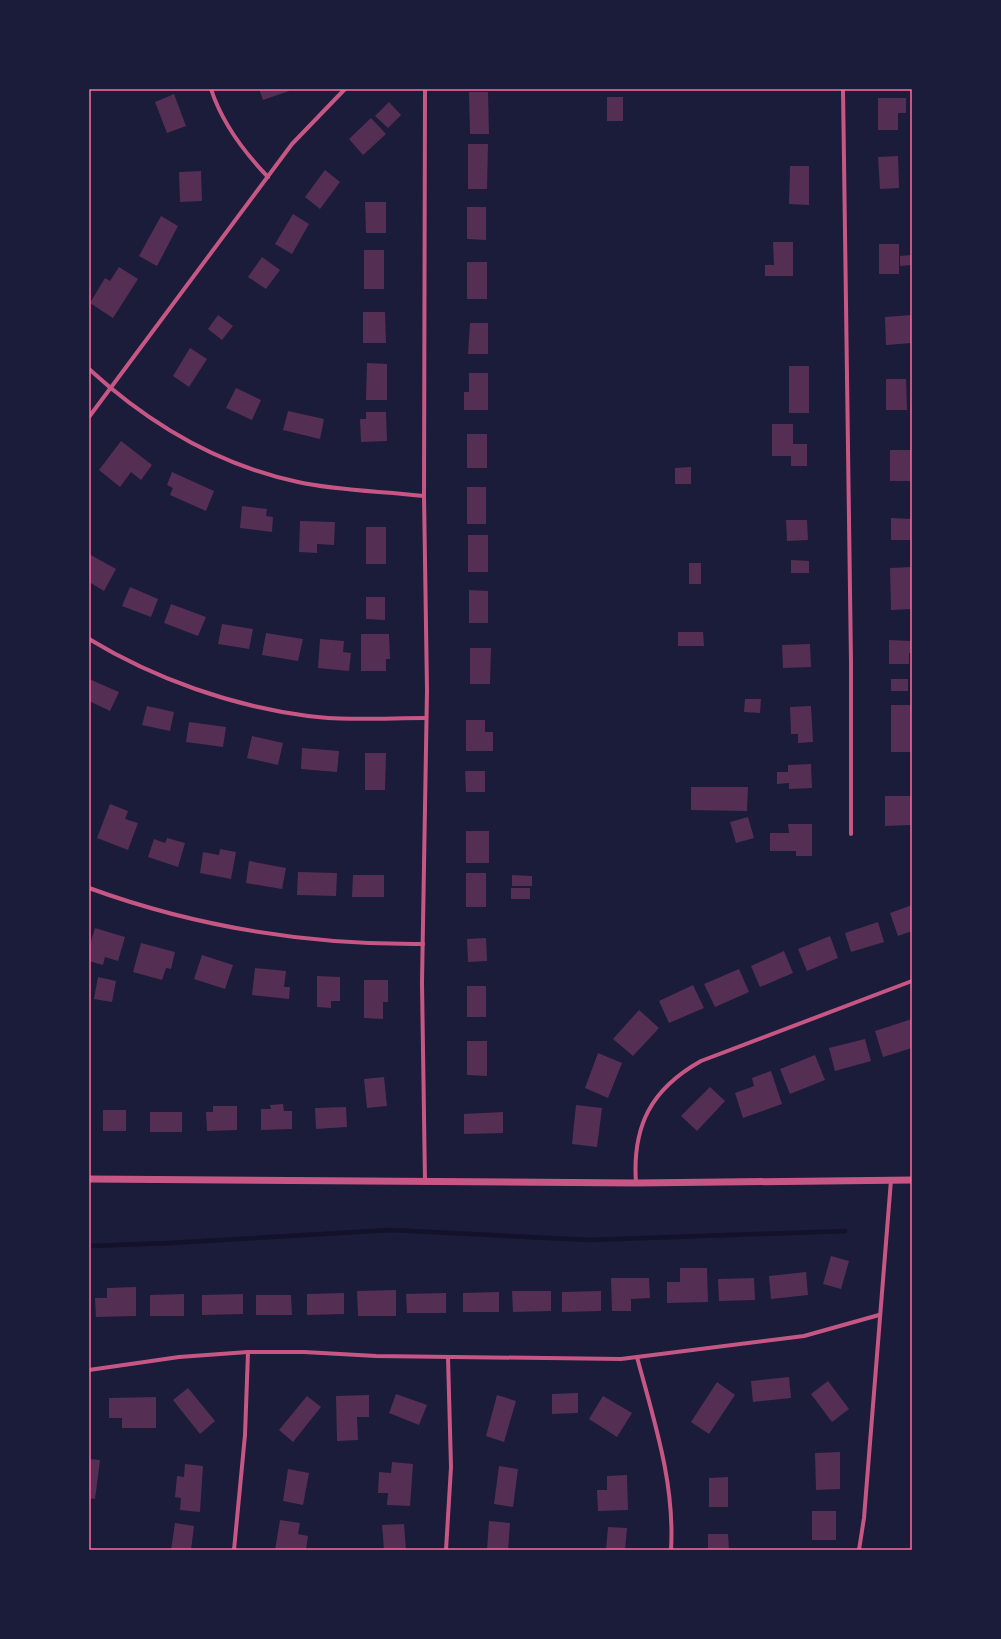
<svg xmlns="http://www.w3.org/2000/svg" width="1001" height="1639" viewBox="0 0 1001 1639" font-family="'Work Sans',sans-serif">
<rect width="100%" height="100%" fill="#1b1b3a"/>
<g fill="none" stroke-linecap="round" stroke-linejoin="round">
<path stroke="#12122b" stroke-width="4.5" d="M 89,1246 L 170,1243 L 391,1230 L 590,1240 L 845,1231"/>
</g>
<g fill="#542f53">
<path d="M 259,89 L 288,89 L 289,91 L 263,100 Z"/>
<path d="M 469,92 L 488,92 L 489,134 L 470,134 Z"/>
<path d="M 174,94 L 186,126 L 167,133 L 155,102 Z"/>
<rect x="607" y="97" width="16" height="24"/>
<path d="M 878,98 L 906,98 L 906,113 L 898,113 L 898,130 L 878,130 Z"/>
<path d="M 389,102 L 401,115 L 388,128 L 375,116 Z"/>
<path d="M 371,118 L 386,134 L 363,155 L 349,139 Z"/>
<path d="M 468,144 L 488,144 L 487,189 L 468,189 Z"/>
<path d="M 898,156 L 899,188 L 880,189 L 878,157 Z"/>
<path d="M 790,166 L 809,166 L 809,205 L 789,204 Z"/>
<path d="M 325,170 L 340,182 L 320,209 L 305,197 Z"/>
<path d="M 201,171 L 202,201 L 180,202 L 179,172 Z"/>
<path d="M 365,202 L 386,202 L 386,233 L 366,233 Z"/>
<path d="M 467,207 L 486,207 L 486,240 L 467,239 Z"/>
<path d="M 293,214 L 309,224 L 292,254 L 275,244 Z"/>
<path d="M 161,216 L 178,226 L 157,266 L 139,256 Z"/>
<path d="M 773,242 L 793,242 L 793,276 L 765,276 L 765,265 L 774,265 Z"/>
<rect x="879" y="244" width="20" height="30"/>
<rect x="364" y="250" width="20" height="39"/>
<path d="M 911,255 L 912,265 L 900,266 L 900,256 Z"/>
<path d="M 262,257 L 280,270 L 266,289 L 248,277 Z"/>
<rect x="467" y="262" width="20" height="37"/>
<path d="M 119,267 L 138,279 L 113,318 L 90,303 L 105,278 L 110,281 Z"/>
<path d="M 363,312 L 385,312 L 386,343 L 363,343 Z"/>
<path d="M 218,315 L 233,326 L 222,340 L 208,329 Z"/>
<path d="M 912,315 L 912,343 L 886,345 L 885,317 Z"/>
<path d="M 470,323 L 488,323 L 488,354 L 468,354 Z"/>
<path d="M 190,348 L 207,359 L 189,387 L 173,376 Z"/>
<path d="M 367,363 L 387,364 L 387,400 L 366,400 Z"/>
<rect x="789" y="366" width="20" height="47"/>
<path d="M 469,373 L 488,373 L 488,410 L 464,410 L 464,392 L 469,392 Z"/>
<path d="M 886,379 L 906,379 L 907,410 L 886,410 Z"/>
<path d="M 236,388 L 261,400 L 252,420 L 226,408 Z"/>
<path d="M 288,411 L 324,419 L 320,439 L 283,430 Z"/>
<path d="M 366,412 L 386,412 L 387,441 L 361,442 L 360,419 L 366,419 Z"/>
<path d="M 772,424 L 793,424 L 793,444 L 807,444 L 807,466 L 791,466 L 791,456 L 772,456 Z"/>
<rect x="467" y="434" width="20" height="34"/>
<path d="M 121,441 L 152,465 L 141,480 L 131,472 L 120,487 L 99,470 Z"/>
<path d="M 890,450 L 912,450 L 910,481 L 890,481 Z"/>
<path d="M 691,467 L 691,484 L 675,484 L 675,468 Z"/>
<path d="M 172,472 L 214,491 L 206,511 L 170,495 L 173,488 L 167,485 Z"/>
<rect x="467" y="487" width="19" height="37"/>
<path d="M 242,506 L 267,509 L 266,516 L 273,517 L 272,532 L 240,528 Z"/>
<path d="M 891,518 L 912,519 L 912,540 L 891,540 Z"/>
<path d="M 786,520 L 807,520 L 808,540 L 787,541 Z"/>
<path d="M 300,521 L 335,522 L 334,545 L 317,544 L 317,553 L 299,552 Z"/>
<rect x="366" y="527" width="20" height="37"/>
<rect x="468" y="535" width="20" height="37"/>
<path d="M 89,554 L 116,569 L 104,591 L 89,582 Z"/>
<path d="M 791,560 L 809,561 L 809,573 L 791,573 Z"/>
<rect x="689" y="563" width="12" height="21"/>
<path d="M 912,567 L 912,609 L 891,610 L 890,568 Z"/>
<path d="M 130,587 L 158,599 L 151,617 L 122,606 Z"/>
<path d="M 469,590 L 488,591 L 488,623 L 469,623 Z"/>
<path d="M 366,597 L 385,597 L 385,620 L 366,619 Z"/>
<path d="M 171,604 L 206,617 L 198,636 L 164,623 Z"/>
<path d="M 222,624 L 253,629 L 249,649 L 218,644 Z"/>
<path d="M 678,632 L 703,632 L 704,646 L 678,646 Z"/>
<path d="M 266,633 L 303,639 L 298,661 L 262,655 Z"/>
<path d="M 361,634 L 389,634 L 390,659 L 386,659 L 386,671 L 361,671 Z"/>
<path d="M 320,639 L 344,641 L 343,652 L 351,653 L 349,671 L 318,668 Z"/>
<path d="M 889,640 L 912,641 L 912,653 L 909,653 L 909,664 L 889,664 Z"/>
<path d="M 810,644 L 811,667 L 783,668 L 782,645 Z"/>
<path d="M 470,648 L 491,648 L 490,684 L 470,684 Z"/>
<path d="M 89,679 L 119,692 L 110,711 L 89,701 Z"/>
<rect x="891" y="679" width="17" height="12"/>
<path d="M 745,699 L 761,699 L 760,713 L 744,712 Z"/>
<rect x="891" y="705" width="21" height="47"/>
<path d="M 147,706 L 174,712 L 170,731 L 142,725 Z"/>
<path d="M 811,706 L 813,742 L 798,743 L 798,734 L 791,734 L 790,707 Z"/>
<path d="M 466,720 L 485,720 L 485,732 L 493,732 L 493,751 L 466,751 Z"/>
<path d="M 189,722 L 226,727 L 223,747 L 186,742 Z"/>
<path d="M 252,736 L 283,743 L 278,765 L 247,758 Z"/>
<path d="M 302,748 L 339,751 L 337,772 L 301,769 Z"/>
<path d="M 365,753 L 386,753 L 385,790 L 365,790 Z"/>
<path d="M 811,764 L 812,788 L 789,789 L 789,783 L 777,784 L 777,772 L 788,772 L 788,765 Z"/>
<path d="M 465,771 L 485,771 L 485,792 L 466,792 Z"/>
<path d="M 691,787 L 748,787 L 747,811 L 691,810 Z"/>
<path d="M 885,796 L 911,796 L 912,825 L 885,826 Z"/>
<path d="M 110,804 L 128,811 L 125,819 L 138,823 L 128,850 L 97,838 Z"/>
<path d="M 748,817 L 754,838 L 736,843 L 730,822 Z"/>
<path d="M 788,824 L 812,824 L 812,856 L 796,856 L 796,851 L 770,851 L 770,833 L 789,833 Z"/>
<rect x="466" y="831" width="23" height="32"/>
<path d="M 167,838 L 185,843 L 178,867 L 148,857 L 154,839 L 165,843 Z"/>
<path d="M 220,849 L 236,852 L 231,879 L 200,873 L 203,852 L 219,855 Z"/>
<path d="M 249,861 L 286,868 L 282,889 L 246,883 Z"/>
<path d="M 298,872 L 337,873 L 336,896 L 297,895 Z"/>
<rect x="466" y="873" width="20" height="34"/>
<path d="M 353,875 L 384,875 L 384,897 L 352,897 Z"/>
<path d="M 512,875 L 532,876 L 532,886 L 512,886 Z"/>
<rect x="511" y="888" width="19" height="11"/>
<path d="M 912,905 L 912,931 L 898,936 L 890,913 Z"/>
<path d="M 878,922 L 884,942 L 851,952 L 845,933 Z"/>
<path d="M 95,928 L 125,937 L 118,961 L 105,957 L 103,965 L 89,961 L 89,948 Z"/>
<path d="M 830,936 L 838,958 L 807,971 L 798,949 Z"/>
<path d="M 486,938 L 487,961 L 468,962 L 467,939 Z"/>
<path d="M 141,943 L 175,952 L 171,969 L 166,968 L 162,980 L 133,972 Z"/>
<path d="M 784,951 L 793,973 L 760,987 L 751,966 Z"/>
<path d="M 202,955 L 233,965 L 225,989 L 194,979 Z"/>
<path d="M 255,968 L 286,971 L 284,987 L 290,987 L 289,999 L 252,995 Z"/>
<path d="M 739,969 L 749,992 L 715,1007 L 704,984 Z"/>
<path d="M 317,976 L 340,977 L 340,1001 L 331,1001 L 331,1008 L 317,1007 Z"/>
<path d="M 98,977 L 116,981 L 112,1002 L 94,999 Z"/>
<path d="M 364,980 L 388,980 L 388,1002 L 383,1002 L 383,1019 L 364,1018 Z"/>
<path d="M 693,985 L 704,1008 L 669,1023 L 659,1001 Z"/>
<rect x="467" y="986" width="19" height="31"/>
<path d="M 639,1010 L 659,1028 L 633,1056 L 613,1039 Z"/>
<path d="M 912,1019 L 912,1048 L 883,1057 L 875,1031 Z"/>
<path d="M 865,1039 L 871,1061 L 835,1071 L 829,1048 Z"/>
<path d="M 467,1041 L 487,1041 L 487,1076 L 467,1075 Z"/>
<path d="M 598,1053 L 622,1063 L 608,1098 L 585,1088 Z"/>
<path d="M 815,1055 L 825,1080 L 790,1094 L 780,1069 Z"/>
<path d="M 771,1071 L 782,1104 L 743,1118 L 735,1093 L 754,1086 L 752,1078 Z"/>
<path d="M 384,1077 L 387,1106 L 367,1108 L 364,1079 Z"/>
<path d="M 710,1087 L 725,1101 L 697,1131 L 681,1116 Z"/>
<path d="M 283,1104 L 284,1111 L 292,1111 L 292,1129 L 261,1130 L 261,1109 L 271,1109 L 270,1105 Z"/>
<path d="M 576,1105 L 602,1108 L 597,1147 L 572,1144 Z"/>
<path d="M 213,1106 L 237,1106 L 237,1130 L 207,1131 L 206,1112 L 213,1112 Z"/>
<path d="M 346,1107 L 347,1127 L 316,1129 L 315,1108 Z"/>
<rect x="103" y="1110" width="23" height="21"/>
<rect x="150" y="1112" width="32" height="20"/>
<path d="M 503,1112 L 503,1133 L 464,1134 L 464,1114 Z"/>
<path d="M 831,1256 L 849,1261 L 841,1289 L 823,1284 Z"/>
<path d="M 680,1268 L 707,1268 L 708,1302 L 667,1303 L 667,1282 L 680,1282 Z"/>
<path d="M 806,1272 L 808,1295 L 771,1299 L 769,1276 Z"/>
<path d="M 611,1278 L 649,1278 L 650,1298 L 631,1299 L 631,1311 L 612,1311 Z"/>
<path d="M 754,1278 L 755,1300 L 719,1301 L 718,1279 Z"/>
<path d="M 136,1287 L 136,1316 L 96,1317 L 95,1298 L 107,1298 L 107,1288 Z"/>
<path d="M 396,1290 L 396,1316 L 358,1316 L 357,1291 Z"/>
<path d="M 512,1291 L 551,1291 L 551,1311 L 513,1312 Z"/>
<path d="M 601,1291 L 601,1311 L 562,1312 L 562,1292 Z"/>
<path d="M 499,1292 L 499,1312 L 463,1312 L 463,1293 Z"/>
<path d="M 344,1293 L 344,1314 L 307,1315 L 307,1294 Z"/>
<path d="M 446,1293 L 446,1313 L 407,1313 L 406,1294 Z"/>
<path d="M 184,1294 L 184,1316 L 150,1316 L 150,1295 Z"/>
<path d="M 243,1294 L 243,1314 L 202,1315 L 202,1295 Z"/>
<path d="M 256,1295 L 291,1295 L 292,1315 L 256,1315 Z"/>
<path d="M 789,1377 L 791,1398 L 753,1402 L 751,1381 Z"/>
<path d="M 828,1381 L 849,1409 L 832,1422 L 811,1394 Z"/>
<path d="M 717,1382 L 735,1395 L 709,1434 L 691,1422 Z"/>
<path d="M 188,1388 L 215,1421 L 200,1434 L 173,1400 Z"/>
<path d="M 578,1393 L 578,1413 L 552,1414 L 552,1394 Z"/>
<path d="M 396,1394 L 427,1405 L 419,1425 L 389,1413 Z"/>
<path d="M 369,1395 L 369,1417 L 357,1417 L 358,1440 L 337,1441 L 336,1396 Z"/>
<path d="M 497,1395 L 516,1401 L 504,1442 L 486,1436 Z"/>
<path d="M 307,1396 L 321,1407 L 293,1442 L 279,1430 Z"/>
<path d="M 603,1396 L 632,1413 L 617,1437 L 589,1419 Z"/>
<path d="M 156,1397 L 156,1428 L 122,1428 L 122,1418 L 109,1418 L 109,1398 Z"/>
<path d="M 840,1452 L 840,1489 L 816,1490 L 815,1453 Z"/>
<path d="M 89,1459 L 100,1460 L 95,1499 L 89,1498 Z"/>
<path d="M 392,1462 L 413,1464 L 410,1506 L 387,1505 L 388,1493 L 378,1493 L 379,1472 L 391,1473 Z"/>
<path d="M 185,1464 L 203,1466 L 200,1512 L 180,1510 L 181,1498 L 175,1497 L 177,1476 L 184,1477 Z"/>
<path d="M 499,1466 L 518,1469 L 513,1507 L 494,1504 Z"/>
<path d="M 288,1469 L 309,1473 L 303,1505 L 283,1501 Z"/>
<path d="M 627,1475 L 628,1510 L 598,1511 L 597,1490 L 607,1490 L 607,1476 Z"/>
<path d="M 728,1477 L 728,1507 L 709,1507 L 709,1478 Z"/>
<rect x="812" y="1511" width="24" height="29"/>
<path d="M 280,1520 L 300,1523 L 298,1534 L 308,1536 L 306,1550 L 275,1550 Z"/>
<path d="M 489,1521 L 510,1523 L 508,1550 L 487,1550 Z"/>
<path d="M 175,1523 L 194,1526 L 191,1550 L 171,1550 Z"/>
<path d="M 404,1524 L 406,1550 L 384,1550 L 382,1525 Z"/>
<path d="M 608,1527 L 627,1528 L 625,1550 L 606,1550 Z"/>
<path d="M 708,1534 L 728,1534 L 729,1550 L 708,1550 Z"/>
</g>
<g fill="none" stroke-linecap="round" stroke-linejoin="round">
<g stroke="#c65784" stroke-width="4">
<path d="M 211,89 C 222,123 243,151 268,177"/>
<path d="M 425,89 L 424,496 L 427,690 L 422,983 L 425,1181"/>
<path d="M 843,89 L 851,662 L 851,834"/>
<path d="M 89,369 C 149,424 218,465 298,482 C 339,491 382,491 424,496"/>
<path d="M 89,417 L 292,144 L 345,89"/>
<path d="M 89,639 C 155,679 232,706 308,716 C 347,721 387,718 426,718"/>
<path d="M 89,888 C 196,927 309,945 423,944"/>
<path d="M 636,1183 C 632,1126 651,1089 701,1061 L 912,981"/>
<path d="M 637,1357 C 654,1421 675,1483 671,1550"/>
<path d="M 89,1370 L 179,1357 L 248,1352 L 304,1352 L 376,1356 L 621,1359 L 804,1336 L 879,1315"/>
<path d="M 234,1550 L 245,1435 L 248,1352"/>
<path d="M 446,1550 L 451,1467 L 448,1357"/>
<path d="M 859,1550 L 864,1518 L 891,1180"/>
</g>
<path stroke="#c65784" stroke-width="7" d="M 89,1179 L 636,1183 L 912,1180"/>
</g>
<rect width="1001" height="1639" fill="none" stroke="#1b1b3a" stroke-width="180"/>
<rect x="90" y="90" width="821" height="1459" fill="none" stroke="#ff6b9d" stroke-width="1.5"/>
</svg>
